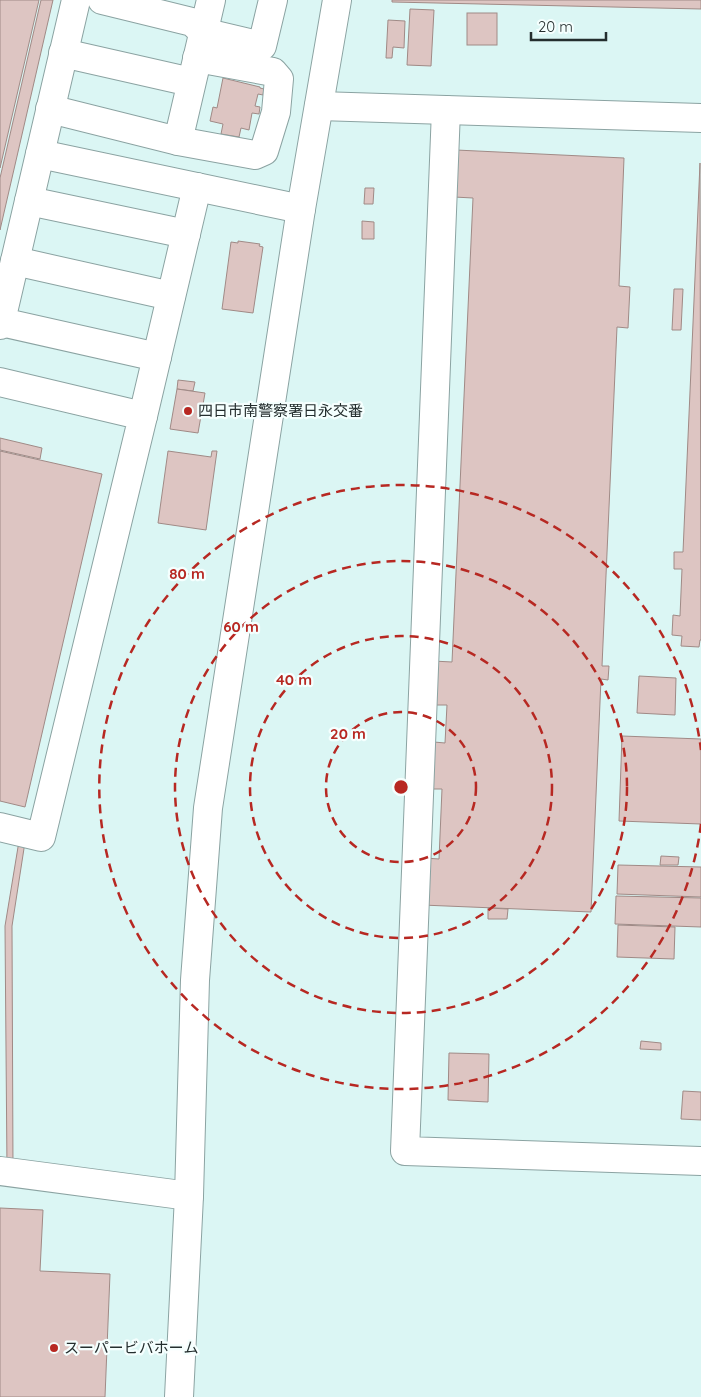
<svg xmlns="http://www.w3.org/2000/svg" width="701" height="1397" viewBox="0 0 701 1397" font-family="Quicksand,'Noto Sans JP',sans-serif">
<rect width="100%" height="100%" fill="#dbf6f4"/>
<g fill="#ddc5c2" stroke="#a08a86">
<path d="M 0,0 L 39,0 L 0,168 Z"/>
<path d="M 41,0 L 53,0 L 0,230 L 0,178 Z"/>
<path d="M 392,0 L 701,0 L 701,9 L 392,2 Z"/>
<path d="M 410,9 L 434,10 L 431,66 L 407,65 Z"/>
<rect x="467" y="13" width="30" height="32"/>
<path d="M 388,20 L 405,21 L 404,48 L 393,47 L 392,58 L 386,58 Z"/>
<path d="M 223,78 L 260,87 L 260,88 L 264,89 L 263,95 L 258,94 L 255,106 L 260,107 L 259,114 L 252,113 L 249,130 L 241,128 L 239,137 L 221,134 L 223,124 L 210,121 L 213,107 L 217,108 Z"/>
<path d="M 456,150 L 624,158 L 619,286 L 630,287 L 628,328 L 617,327 L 602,666 L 609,666 L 608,680 L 601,679 L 591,912 L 422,905 L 425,858 L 439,859 L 442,789 L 431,789 L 434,742 L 445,743 L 447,705 L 431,705 L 433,661 L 452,662 L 473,198 L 454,197 Z"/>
<path d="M 700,163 L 701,640 L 700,640 L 699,647 L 681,646 L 682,636 L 672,635 L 673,615 L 680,616 L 682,569 L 674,569 L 674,552 L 683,552 Z"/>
<path d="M 365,188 L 374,188 L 373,204 L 364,204 Z"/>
<path d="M 362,221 L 374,222 L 374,239 L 362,239 Z"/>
<path d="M 238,241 L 260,244 L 259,246 L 263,247 L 253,313 L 222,309 L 231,242 L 238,243 Z"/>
<path d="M 674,289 L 683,289 L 681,330 L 672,330 Z"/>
<path d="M 178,380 L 195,382 L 193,391 L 177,389 Z"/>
<path d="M 177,389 L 205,393 L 198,433 L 170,429 Z"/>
<path d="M 0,438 L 42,448 L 40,459 L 0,450 Z"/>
<path d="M 0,451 L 102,474 L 25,807 L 0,801 Z"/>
<path d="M 168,451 L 211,457 L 212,451 L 217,451 L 206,530 L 158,523 Z"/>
<path d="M 639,676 L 676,678 L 675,715 L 637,713 Z"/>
<path d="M 622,736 L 701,739 L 701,824 L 619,821 Z"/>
<path d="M 19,841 L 25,842 L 12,926 L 13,1170 L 7,1170 L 5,926 Z"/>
<path d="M 661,856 L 679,857 L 678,865 L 660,865 Z"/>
<path d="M 618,865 L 701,867 L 701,897 L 617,894 Z"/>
<path d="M 616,896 L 701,898 L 701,927 L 615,924 Z"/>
<path d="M 488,908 L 508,909 L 507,919 L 488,919 Z"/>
<path d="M 618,925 L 675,927 L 674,959 L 617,957 Z"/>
<path d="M 641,1041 L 661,1043 L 661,1050 L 640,1049 Z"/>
<path d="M 449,1053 L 489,1054 L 488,1102 L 448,1100 Z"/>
<path d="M 683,1091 L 701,1092 L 701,1120 L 681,1119 Z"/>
<path d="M 0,1208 L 43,1210 L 40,1271 L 110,1274 L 105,1397 L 0,1397 Z"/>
</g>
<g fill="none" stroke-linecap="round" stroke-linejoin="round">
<defs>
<g id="minor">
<path d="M 102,0 L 192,22 L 203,32 L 262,46 L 273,0"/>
<path d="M 63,53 L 191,82"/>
<path d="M 319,106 L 701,118"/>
<path d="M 50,109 L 178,141 L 211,0"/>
<path d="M 446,110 L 405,1151 L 701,1161"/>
<path d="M 178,141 L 255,155 L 264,151 L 276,112 L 279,79 L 273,72 L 197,58"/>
<path d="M 40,154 L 301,209"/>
<path d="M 29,201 L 186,234"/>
<path d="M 15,261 L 171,296"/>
<path d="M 1,322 L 157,357"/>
<path d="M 0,325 L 76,0"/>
<path d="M 0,382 L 143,416 L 41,837 L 0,827"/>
<path d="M 143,416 L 197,187"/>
<path d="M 0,1171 L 189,1196"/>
<path d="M 179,1397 L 189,1196 L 195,980 L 208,808 L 301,209 L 337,0"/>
</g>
</defs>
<use href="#minor" stroke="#8ba3a2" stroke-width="30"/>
<use href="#minor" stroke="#fff" stroke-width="28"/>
</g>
<g fill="none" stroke="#b72822" stroke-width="2.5" stroke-dasharray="9 6">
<circle cx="401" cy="787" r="75"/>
<circle cx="401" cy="787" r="151"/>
<circle cx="401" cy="787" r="226"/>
<path d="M701 824A302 302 0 1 1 701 750"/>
</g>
<g fill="#b72822" stroke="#f5fffe" stroke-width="2">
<circle cx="188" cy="411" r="5"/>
<circle cx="54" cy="1348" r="5"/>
</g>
<g text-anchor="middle" stroke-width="4.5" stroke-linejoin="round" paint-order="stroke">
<g font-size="15" fill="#242e2e" stroke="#f5fffe" text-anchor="start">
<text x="198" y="416">四日市南警察署日永交番</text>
<text x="64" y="1353">スーパービバホーム</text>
</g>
</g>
<circle cx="401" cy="787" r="8" fill="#b72822" stroke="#f5fffe" stroke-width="2.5"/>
<g font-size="15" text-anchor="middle" font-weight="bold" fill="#b72822" stroke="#f5fffe" stroke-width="4.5" stroke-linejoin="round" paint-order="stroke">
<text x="187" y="579">80 m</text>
<text x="241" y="632">60 m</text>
<text x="294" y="685">40 m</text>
<text x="348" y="739">20 m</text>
</g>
<path d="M531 32v8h75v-8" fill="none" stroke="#242e2e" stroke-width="2.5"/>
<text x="538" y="32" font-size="15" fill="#242e2e" stroke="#f5fffe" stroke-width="4" paint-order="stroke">20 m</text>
</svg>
